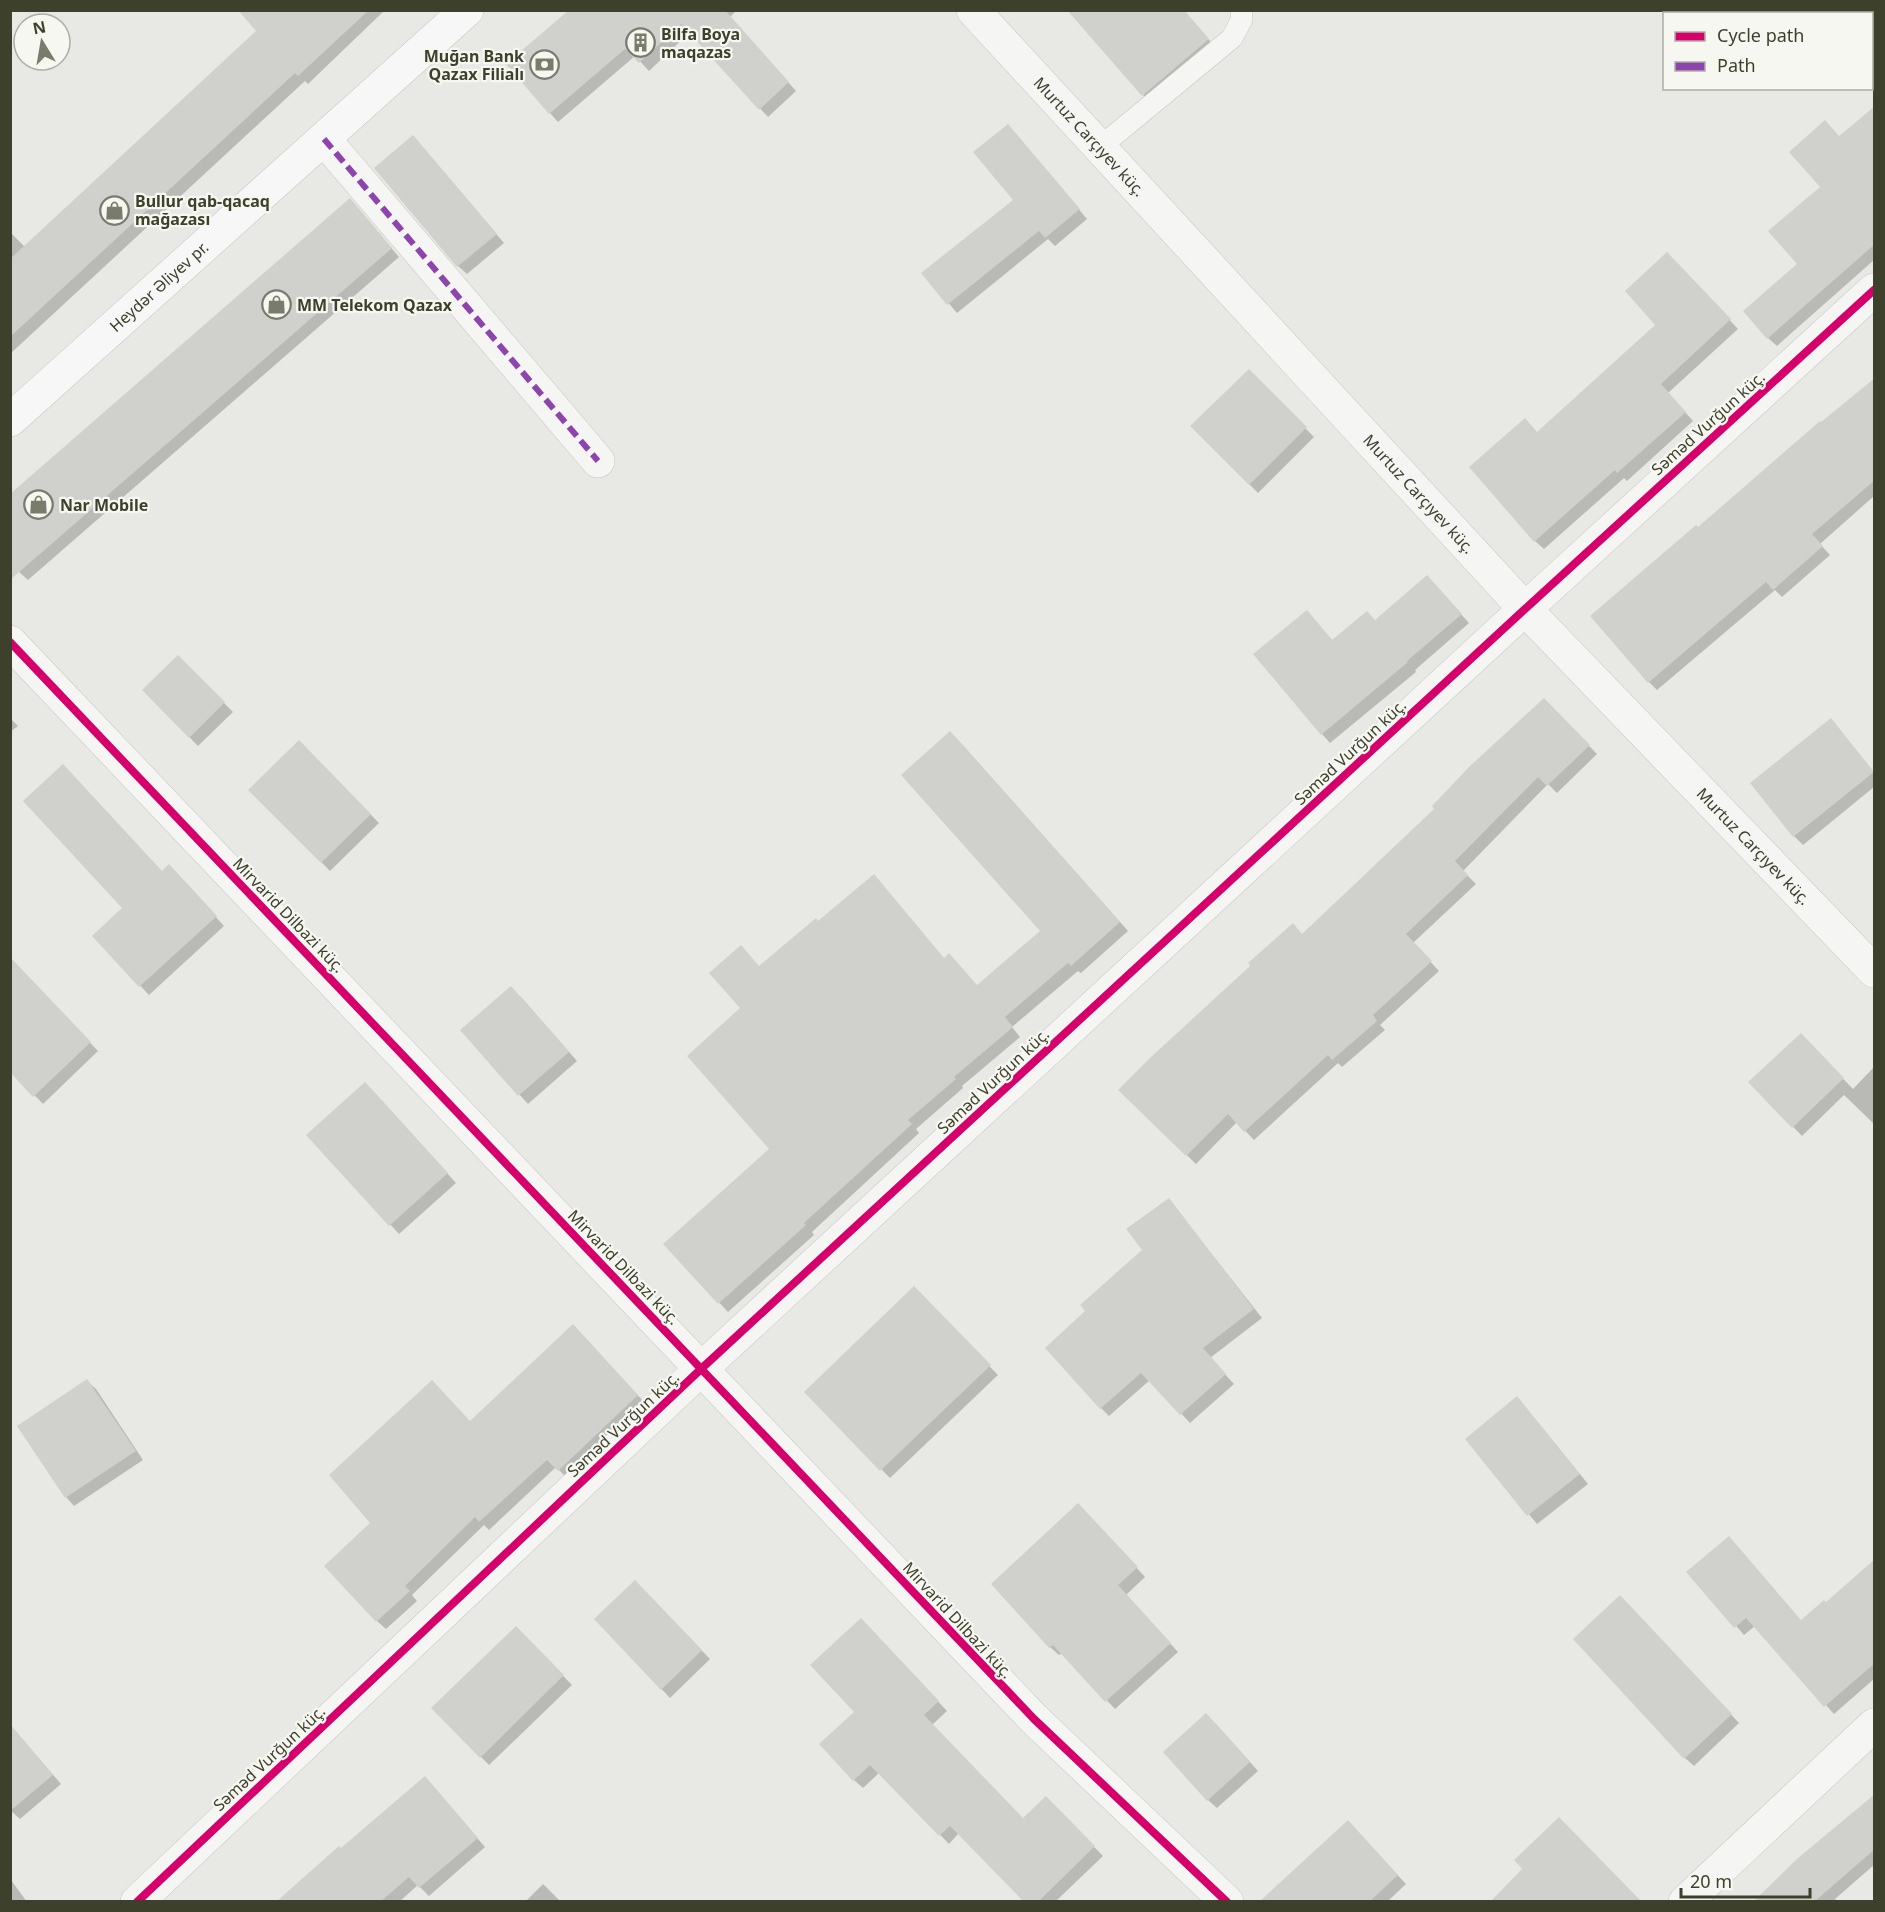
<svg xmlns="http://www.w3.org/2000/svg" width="1885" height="1912" viewBox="0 0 1885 1912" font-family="'Noto Sans',sans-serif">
<rect width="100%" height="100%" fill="#e8e9e4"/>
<g fill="#0003">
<path d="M 267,10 L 385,10 L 308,84 L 305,81 L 10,354 L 10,232 L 25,247 L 259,31 Z"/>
<path d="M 579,10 L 737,10 L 730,17 L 796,91 L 768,117 L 690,32 L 649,71 L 635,56 L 558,122 L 550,113 Z"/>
<path d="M 1183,10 L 1216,48 L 1152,103 L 1143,95 Z"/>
<path d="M 1874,108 L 1874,260 L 1777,346 L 1768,338 L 1799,264 L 1840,138 Z"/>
<path d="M 1016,134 L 1087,219 L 1055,246 L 1048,239 L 957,313 L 923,273 L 1015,200 Z"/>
<path d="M 421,146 L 504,243 L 467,274 L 458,266 Z"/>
<path d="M 358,209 L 399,257 L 28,580 L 19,572 Z"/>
<path d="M 1676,262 L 1738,329 L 1668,393 L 1693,421 L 1627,481 L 1624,478 L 1544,549 L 1535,541 L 1658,325 Z"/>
<path d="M 1249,371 L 1314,437 L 1258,493 L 1192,426 Z"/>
<path d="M 1874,379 L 1874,496 L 1820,544 L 1830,555 L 1782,597 L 1775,590 L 1657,690 L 1649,682 L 1698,529 Z"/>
<path d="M 1435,585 L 1469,623 L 1415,670 L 1416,672 L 1330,743 L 1322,734 L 1307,612 L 1333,641 L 1375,621 Z"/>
<path d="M 178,657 L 233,712 L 198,746 L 144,690 Z"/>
<path d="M 1544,700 L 1597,754 L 1557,793 L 1548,784 L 1463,871 L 1476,884 L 1413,943 L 1439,971 L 1380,1025 L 1385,1030 L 1342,1067 L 1338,1063 L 1254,1140 L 1237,1122 L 1196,1164 L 1120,1090 L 1302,935 L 1437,809 Z"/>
<path d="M 10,718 L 18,726 L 10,732 Z"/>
<path d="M 1839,729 L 1874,773 L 1874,787 L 1803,845 L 1794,836 Z"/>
<path d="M 959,741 L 1128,931 L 1081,973 L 1078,971 L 1012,1027 L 1020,1037 L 962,1086 L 963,1088 L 916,1129 L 919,1133 L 812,1232 L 814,1235 L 728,1312 L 665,1244 L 771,1149 L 742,1008 L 760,968 L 944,959 L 977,986 L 1043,931 Z"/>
<path d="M 299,742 L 379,823 L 330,871 L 250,790 Z"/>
<path d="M 162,873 L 178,875 L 224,926 L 149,995 L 94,936 Z"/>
<path d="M 10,959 L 98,1051 L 43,1104 L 10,1070 Z"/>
<path d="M 520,996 L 577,1061 L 528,1104 L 462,1031 Z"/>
<path d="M 1801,1035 L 1853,1089 L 1874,1067 L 1874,1124 L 1844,1095 L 1802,1136 L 1750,1082 Z"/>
<path d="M 374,1092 L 456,1183 L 399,1234 L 309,1135 Z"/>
<path d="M 1169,1200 L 1262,1318 L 1210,1358 L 1234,1384 L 1190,1423 L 1150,1380 L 1109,1416 L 1101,1408 L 1088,1312 L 1144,1250 Z"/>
<path d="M 914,1289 L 998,1375 L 890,1478 L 806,1392 Z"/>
<path d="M 581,1335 L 646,1404 L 567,1478 L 556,1467 L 489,1530 L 484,1525 L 412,1595 L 417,1601 L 386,1629 L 377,1621 L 372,1523 L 470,1422 Z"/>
<path d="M 87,1381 L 96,1389 L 143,1460 L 74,1506 L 66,1497 Z"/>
<path d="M 1525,1407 L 1588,1484 L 1537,1524 L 1467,1439 Z"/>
<path d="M 1087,1514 L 1145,1577 L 1126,1595 L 1178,1652 L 1115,1709 L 1062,1653 L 1059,1655 L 1050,1647 Z"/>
<path d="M 1874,1561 L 1874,1679 L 1834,1714 L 1755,1626 L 1744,1635 L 1689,1572 L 1801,1621 L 1826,1604 Z"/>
<path d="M 635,1582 L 710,1659 L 670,1698 L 596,1619 Z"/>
<path d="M 1629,1606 L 1739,1723 L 1694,1766 L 1685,1758 Z"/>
<path d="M 516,1628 L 572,1685 L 489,1765 L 433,1708 Z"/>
<path d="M 870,1628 L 947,1711 L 932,1725 L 1023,1820 L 1046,1798 L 1103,1856 L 1055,1902 L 1026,1902 L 959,1833 L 949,1844 L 880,1772 L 863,1788 L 854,1780 L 856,1712 Z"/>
<path d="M 1215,1723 L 1258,1771 L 1217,1808 L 1208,1800 Z"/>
<path d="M 10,1725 L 61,1784 L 20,1819 L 10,1810 Z"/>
<path d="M 433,1787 L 485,1847 L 429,1896 L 418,1885 L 399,1902 L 303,1902 L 341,1850 Z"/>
<path d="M 1874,1796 L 1874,1865 L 1835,1899 L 1838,1902 L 1755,1902 Z"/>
<path d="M 1356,1831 L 1406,1884 L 1387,1902 L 1289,1902 Z"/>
<path d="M 11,1880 L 27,1902 L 10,1902 Z"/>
<path d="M 543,1884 L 561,1902 L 525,1902 Z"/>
</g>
<g fill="#d0d1cc">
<path d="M 238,10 L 369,10 L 298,76 L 295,73 L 10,337 L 10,259 L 256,31 Z"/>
<path d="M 569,10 L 725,10 L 789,82 L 759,110 L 681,24 L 639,63 L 625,49 L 549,114 L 506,64 Z"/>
<path d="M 1067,10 L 1184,10 L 1209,39 L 1142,96 Z"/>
<path d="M 1875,106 L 1875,244 L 1767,339 L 1743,311 L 1797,264 L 1768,231 L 1820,187 L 1789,152 L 1825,120 L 1839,136 Z"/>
<path d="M 1008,124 L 1080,209 L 1045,238 L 1039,231 L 947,305 L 921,273 L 1013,200 L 973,152 Z"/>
<path d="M 413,135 L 497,234 L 457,267 L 374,168 Z"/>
<path d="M 350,198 L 392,248 L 10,580 L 10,494 Z"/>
<path d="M 1667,252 L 1731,319 L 1661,384 L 1686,412 L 1617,473 L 1615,470 L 1534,542 L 1469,467 L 1525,418 L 1537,432 L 1655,325 L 1625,291 Z"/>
<path d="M 1249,369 L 1307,427 L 1249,485 L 1190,426 Z"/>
<path d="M 1875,378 L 1875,480 L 1812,534 L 1823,546 L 1773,590 L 1766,582 L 1648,683 L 1590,616 L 1696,525 L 1698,527 L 1820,421 L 1821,422 Z"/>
<path d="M 1427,575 L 1462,614 L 1407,661 L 1408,662 L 1321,735 L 1253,654 L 1307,610 L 1332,640 L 1367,611 L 1375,620 Z"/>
<path d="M 178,655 L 225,702 L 189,738 L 142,690 Z"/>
<path d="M 1544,698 L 1590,745 L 1547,786 L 1538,777 L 1455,861 L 1468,875 L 1406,934 L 1432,961 L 1373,1015 L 1377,1021 L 1332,1060 L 1328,1055 L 1244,1132 L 1228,1114 L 1186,1156 L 1118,1090 L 1150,1058 L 1250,966 L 1248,963 L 1293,923 L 1302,934 L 1434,809 L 1432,806 L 1469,767 Z"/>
<path d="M 1831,718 L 1874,772 L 1793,837 L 1750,783 Z"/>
<path d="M 950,731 L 1120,922 L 1071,966 L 1068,963 L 1005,1017 L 1013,1027 L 954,1077 L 956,1079 L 908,1120 L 912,1124 L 804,1223 L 806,1225 L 718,1304 L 663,1244 L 769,1149 L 687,1056 L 740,1008 L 709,973 L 741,945 L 759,966 L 816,918 L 818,921 L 874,874 L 944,958 L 949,953 L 977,985 L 1040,931 L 901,775 Z"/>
<path d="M 299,740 L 371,814 L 321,863 L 248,790 Z"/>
<path d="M 63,764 L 162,871 L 169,864 L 217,916 L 139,987 L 92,936 L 122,908 L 23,801 Z"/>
<path d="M 10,957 L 91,1042 L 33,1097 L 10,1072 Z"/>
<path d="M 511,986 L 569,1052 L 518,1096 L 460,1030 Z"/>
<path d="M 1801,1033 L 1844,1078 L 1792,1128 L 1748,1082 Z"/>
<path d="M 365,1082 L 448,1173 L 389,1226 L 306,1135 Z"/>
<path d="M 1169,1198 L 1254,1309 L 1203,1348 L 1226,1374 L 1180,1415 L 1141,1373 L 1100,1409 L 1045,1348 L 1085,1311 L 1080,1305 L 1142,1250 L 1126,1229 Z"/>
<path d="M 914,1286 L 991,1365 L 880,1471 L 804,1392 Z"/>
<path d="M 573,1324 L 638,1395 L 558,1471 L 547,1460 L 479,1522 L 475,1517 L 405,1586 L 410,1591 L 376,1622 L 324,1566 L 370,1523 L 329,1475 L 432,1380 L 470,1421 Z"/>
<path d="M 87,1379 L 136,1451 L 65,1498 L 17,1426 Z"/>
<path d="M 1517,1396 L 1580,1474 L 1527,1516 L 1465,1439 Z"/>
<path d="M 1078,1503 L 1138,1567 L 1118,1585 L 1171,1643 L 1105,1702 L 1053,1645 L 1049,1648 L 991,1584 Z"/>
<path d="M 1729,1536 L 1801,1620 L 1824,1600 L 1826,1602 L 1875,1559 L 1875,1663 L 1824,1707 L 1746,1618 L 1734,1628 L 1686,1572 Z"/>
<path d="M 635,1580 L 702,1650 L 661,1690 L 594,1619 Z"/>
<path d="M 1620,1595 L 1732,1714 L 1684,1759 L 1573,1639 Z"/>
<path d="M 861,1618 L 939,1701 L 924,1715 L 1023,1818 L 1046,1796 L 1095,1846 L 1038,1902 L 1024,1902 L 950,1826 L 939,1836 L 870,1765 L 853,1781 L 819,1744 L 854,1712 L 810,1665 Z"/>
<path d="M 516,1626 L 564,1675 L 480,1758 L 431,1708 Z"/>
<path d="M 1206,1713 L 1250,1762 L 1207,1801 L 1163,1752 Z"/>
<path d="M 10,1724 L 53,1775 L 10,1811 Z"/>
<path d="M 425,1776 L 478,1838 L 419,1888 L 409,1877 L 380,1902 L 276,1902 L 339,1846 L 341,1848 Z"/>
<path d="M 1875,1794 L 1875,1849 L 1814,1902 L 1753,1902 L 1798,1858 Z"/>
<path d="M 1559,1817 L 1642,1902 L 1490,1902 L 1522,1869 L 1514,1860 Z"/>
<path d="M 1348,1820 L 1398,1875 L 1369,1902 L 1259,1902 Z"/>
</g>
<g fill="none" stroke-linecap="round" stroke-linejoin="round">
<defs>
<path id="service" d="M 1100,147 L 1232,38 L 1242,19 L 1241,10"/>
<g id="minor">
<path id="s1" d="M 973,10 L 1525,609 L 1874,971"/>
<path d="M 324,139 L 598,461"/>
<path d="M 10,642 L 1034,1719 L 1227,1902"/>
<path d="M 137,1902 L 701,1369 L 1525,609 L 1874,290"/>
<path d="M 1685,1902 L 1874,1725"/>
</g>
<g id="secondary">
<path id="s2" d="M 10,420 L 467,10"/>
</g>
</defs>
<use href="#service" stroke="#c6c7c2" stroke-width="22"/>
<use href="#minor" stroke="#c6c7c2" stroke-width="34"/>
<use href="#secondary" stroke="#c6c7c2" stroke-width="34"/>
<use href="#service" stroke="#f5f5f3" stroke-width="21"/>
<use href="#minor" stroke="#f5f5f3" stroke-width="33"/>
<use href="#secondary" stroke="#f7f7f7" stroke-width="33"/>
<path stroke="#8e44ad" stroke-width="6" stroke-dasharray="12 6" stroke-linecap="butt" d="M 324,139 L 598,461"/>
<defs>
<g id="cycleway">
<path d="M 10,642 L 1034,1719 L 1227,1902"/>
<path d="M 137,1902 L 701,1369 L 1525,609 L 1874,290"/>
</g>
</defs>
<use href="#cycleway" stroke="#f7f7f2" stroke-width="11"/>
<use href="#cycleway" stroke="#d6006c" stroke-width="8"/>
</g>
<defs>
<symbol id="building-ring" viewBox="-11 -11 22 22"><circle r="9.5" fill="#f7f7f2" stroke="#797c6c" stroke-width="1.5"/><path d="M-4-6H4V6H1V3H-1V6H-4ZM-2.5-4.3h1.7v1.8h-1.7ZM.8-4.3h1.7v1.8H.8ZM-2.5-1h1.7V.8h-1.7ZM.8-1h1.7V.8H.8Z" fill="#797c6c"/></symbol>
<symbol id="bank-ring" viewBox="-11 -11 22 22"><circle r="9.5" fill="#f7f7f2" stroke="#797c6c" stroke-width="1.5"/><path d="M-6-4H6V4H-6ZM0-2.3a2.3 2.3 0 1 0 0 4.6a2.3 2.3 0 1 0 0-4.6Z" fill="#797c6c"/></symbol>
<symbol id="shop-ring" viewBox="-11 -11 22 22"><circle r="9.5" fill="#f7f7f2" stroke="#797c6c" stroke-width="1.5"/><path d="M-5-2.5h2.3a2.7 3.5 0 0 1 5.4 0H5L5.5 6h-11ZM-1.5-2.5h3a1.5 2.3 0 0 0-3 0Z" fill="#797c6c"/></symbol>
</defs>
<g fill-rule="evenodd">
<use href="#building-ring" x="624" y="26" width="33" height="33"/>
<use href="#bank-ring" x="528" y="48" width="33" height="33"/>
<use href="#shop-ring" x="98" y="194" width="33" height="33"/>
<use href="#shop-ring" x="260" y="288" width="33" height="33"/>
<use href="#shop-ring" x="22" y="488" width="33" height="33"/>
</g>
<g text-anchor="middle" stroke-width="4.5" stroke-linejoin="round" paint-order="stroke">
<g font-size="16" font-weight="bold" fill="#3d412c" stroke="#f7f7f2" text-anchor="start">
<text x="661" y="40">Bilfa Boya<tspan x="661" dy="18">maqazas</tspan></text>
<text x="524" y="62" text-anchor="end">Muğan Bank<tspan x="524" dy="18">Qazax Filialı</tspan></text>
<text x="135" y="207">Bullur qab-qacaq<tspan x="135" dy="18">mağazası</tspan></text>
<text x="297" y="311">MM Telekom Qazax</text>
<text x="60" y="511">Nar Mobile</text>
</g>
<g font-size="16" fill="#3d412c" stroke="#f7f7f2">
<text dy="6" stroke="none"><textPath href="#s1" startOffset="172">Murtuz Carçıyev küç.</textPath></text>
<text dy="6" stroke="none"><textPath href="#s2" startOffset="200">Heydər Əliyev pr.</textPath></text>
<text transform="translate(1708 423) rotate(-42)" y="6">Səməd Vurğun küç.</text>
<text dy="6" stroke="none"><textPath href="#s1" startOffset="658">Murtuz Carçıyev küç.</textPath></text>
<text transform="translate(1350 752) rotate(-43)" y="6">Səməd Vurğun küç.</text>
<text dy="6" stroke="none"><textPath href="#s1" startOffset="1144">Murtuz Carçıyev küç.</textPath></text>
<text transform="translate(289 915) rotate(46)" y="6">Mirvarid Dilbazi küç.</text>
<text transform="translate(993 1081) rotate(-43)" y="6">Səməd Vurğun küç.</text>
<text transform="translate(624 1267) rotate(46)" y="6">Mirvarid Dilbazi küç.</text>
<text transform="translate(623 1424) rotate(-43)" y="6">Səməd Vurğun küç.</text>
<text transform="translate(958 1620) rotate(47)" y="6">Mirvarid Dilbazi küç.</text>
<text transform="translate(269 1758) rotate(-43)" y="6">Səməd Vurğun küç.</text>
</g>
</g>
<rect width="1885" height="1912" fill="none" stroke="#3d412c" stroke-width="24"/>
<rect x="1663" y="12" width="210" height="78" fill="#f7f7f2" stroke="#adaea3" stroke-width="1.5"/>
<rect x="1675" y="32" width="30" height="9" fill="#d6006c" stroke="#adaea3" stroke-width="1.5"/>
<text x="1717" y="42" font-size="18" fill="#3d412c">Cycle path</text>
<rect x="1675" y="62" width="30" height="9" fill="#8e44ad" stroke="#adaea3" stroke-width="1.5"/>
<text x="1717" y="72" font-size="18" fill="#3d412c">Path</text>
<g transform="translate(42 42) rotate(349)"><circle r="28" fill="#f7f7f2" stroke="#adaea3" stroke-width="1.5"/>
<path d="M0-4.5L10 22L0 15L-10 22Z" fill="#797c6c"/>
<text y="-9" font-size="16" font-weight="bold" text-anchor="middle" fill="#3d412c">N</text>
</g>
<path d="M1681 1888v9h129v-9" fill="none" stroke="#3d412c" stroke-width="3"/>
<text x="1690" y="1888" font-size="18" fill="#3d412c" stroke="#f7f7f2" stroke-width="4.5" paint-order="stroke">20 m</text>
</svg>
